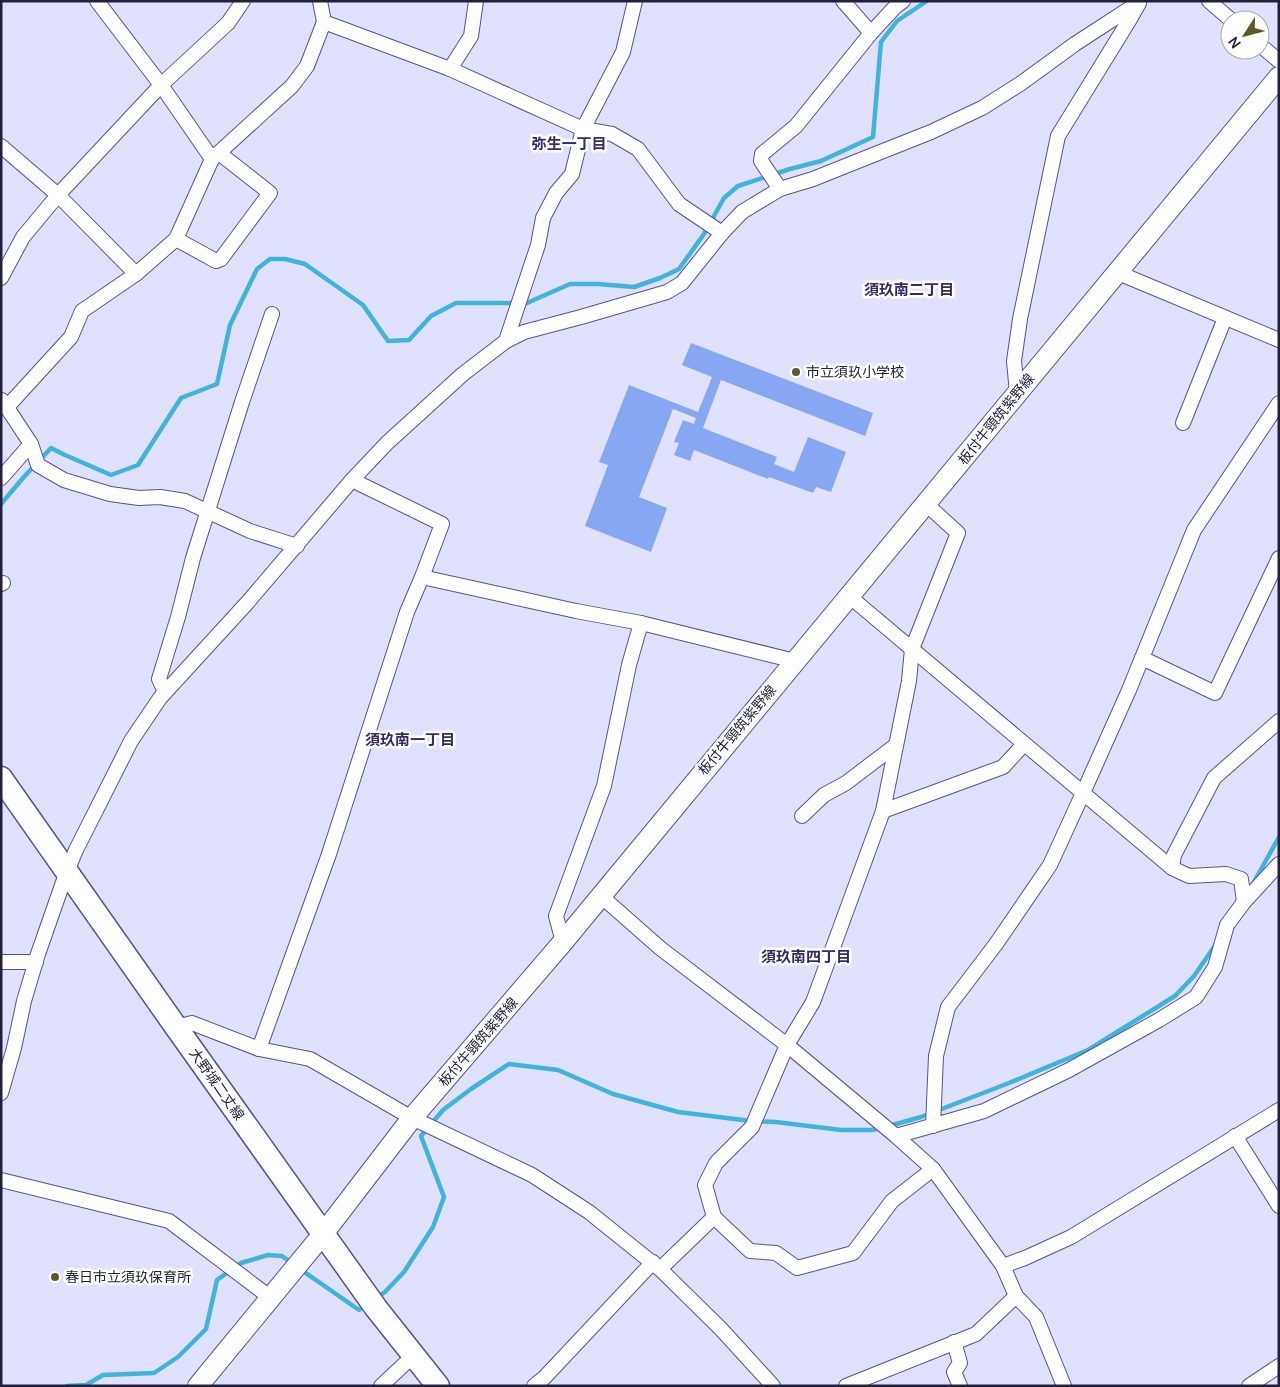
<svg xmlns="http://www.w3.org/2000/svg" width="1280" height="1387" viewBox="0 0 1280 1387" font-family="Manrope,'Noto Sans JP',sans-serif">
<rect width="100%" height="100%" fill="#e0e1ff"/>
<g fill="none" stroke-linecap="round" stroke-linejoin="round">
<g stroke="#40b4dc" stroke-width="4.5">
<path d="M 1,504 L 23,478 L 51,448 L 65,455 L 111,475 L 138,465 L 181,398 L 217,384 L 230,325 L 257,269 L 270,259 L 285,259 L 305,264 L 363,305 L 388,341 L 409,340 L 431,316 L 456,303 L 527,303 L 570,284 L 598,284 L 634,287 L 660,278 L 679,269 L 704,234 L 724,198 L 738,186 L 790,169 L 821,161 L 873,137 L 881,42 L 897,21 L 927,1"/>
<path d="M 1254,882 L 1279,837"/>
<path d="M 889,1126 L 921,1117 L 1009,1083 L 1088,1050 L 1175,996 L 1194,976 L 1216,944"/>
<path d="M 300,1269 L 359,1310 L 366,1305"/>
<path d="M 376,1298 L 385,1292 L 404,1272 L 433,1227 L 444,1197 L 421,1136 L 443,1110 L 471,1089 L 509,1064 L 558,1070 L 613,1094 L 678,1112 L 751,1121 L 776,1122 L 841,1130 L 872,1130 L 881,1128"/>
<path d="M 67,1386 L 86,1385 L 103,1375 L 154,1373 L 178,1357 L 206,1329 L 217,1280 L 241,1263 L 268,1255 L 282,1256 L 292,1263"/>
</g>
</g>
<path fill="#86a8f3" d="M 691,343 L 873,413 L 865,436 L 721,380 L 703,428 L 777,457 L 774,464 L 794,472 L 808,437 L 846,452 L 831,492 L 816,487 L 813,493 L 769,477 L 768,479 L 694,450 L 690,461 L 674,455 L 679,443 L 674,442 L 683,420 L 694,424 L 696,418 L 673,409 L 639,497 L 667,508 L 651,552 L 585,526 L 608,465 L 599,462 L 629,385 L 698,412 L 712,377 L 682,365 Z"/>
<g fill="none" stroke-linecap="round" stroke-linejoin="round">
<defs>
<g id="minor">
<path d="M 97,1 L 161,85 L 212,159"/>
<path d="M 320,1 L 324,22 L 450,69 L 583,129 L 612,134 L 638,149 L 679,204 L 722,233"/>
<path d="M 843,1 L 871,33"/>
<path d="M 1209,1 L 1231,20"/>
<path d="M 1260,45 L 1279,61"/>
<path d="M 450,69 L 471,36 L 476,1"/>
<path d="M 1,146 L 58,195 L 136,274"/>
<path d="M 780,189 L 813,179 L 868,157 L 931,132 L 982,108 L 1020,84 L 1075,44 L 1138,3"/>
<path d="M 176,239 L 216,261 L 221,259 L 270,193 L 219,153"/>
<path d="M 1116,272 L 1279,340"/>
<path d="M 1,278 L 23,237 L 58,195 L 161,85 L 228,23 L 243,1"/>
<path d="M 506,341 L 538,245 L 543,218 L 556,193 L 572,174 L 583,129 L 623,52 L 635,1"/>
<path d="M 1017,393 L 1014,361 L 1020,319 L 1058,136 L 1130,19 L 1139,3"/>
<path d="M 2,400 L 31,444 L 38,465 L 64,480 L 110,494 L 139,498 L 160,497 L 185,501 L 250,531 L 297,546"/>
<path d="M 7,407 L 71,337 L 82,311 L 136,274 L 176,239 L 212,159 L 292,86 L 307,66 L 324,22"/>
<path d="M 1183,423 L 1225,318"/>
<path d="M 1,478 L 31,444"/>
<path d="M 352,480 L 442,524 L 422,577 L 407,612 L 329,854 L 259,1049 L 310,1059 L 412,1118 L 532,1175 L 589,1212 L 660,1269 L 721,1329 L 773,1386"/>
<path d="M 422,577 L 576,611 L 641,623 L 629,665 L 604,786 L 556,916 L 563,942"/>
<path d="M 1,584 L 3,583"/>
<path d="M 849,596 L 1083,793 L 1050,865 L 996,944 L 948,1007 L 936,1056 L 933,1126"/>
<path d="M 641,623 L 795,661"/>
<path d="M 1142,658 L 1215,693 L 1279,558"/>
<path d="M 165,692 L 159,679 L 178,617 L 193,558 L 242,402 L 272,314"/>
<path d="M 883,811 L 1003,767 L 1024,744"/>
<path d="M 802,816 L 824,795 L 846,783 L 896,745"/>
<path d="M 1172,868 L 1174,855 L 1214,778 L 1279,721"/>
<path d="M 601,896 L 660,948 L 787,1045 L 896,1136 L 933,1169 L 1003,1266 L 1016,1296 L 1036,1317 L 1064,1386"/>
<path d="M 1244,902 L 1241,879 L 1226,874 L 1189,876 L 1172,868 L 1083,793 L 1129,690 L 1194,530 L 1279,403"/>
<path d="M 1,962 L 36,962"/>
<path d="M 176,1027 L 192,1023 L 259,1049"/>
<path d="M 1,1093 L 14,1048 L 24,1001 L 38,954 L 67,871 L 76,850 L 131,741 L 160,698 L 247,603 L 352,480 L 387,443 L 463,374 L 506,341 L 524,332 L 581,317 L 667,292 L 682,283 L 722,233 L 742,212 L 780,189 L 761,161 L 762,154 L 796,126 L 871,33 L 895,7 L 903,1"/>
<path d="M 896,1136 L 984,1111 L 1069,1070 L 1159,1020 L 1196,997 L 1215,967 L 1227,925 L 1244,902 L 1279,864"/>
<path d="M 1235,1136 L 1279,1206"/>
<path d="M 1,1180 L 169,1221 L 271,1298"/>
<path d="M 714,1217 L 705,1185 L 716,1163 L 752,1127 L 787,1045 L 813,1002 L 883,811 L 909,681 L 912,649 L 958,533 L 926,504"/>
<path d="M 1003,1266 L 1025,1258 L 1071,1237 L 1279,1110"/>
<path d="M 660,1269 L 714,1217 L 750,1251 L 776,1253 L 797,1268 L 853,1253 L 892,1201 L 933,1169"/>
<path d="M 954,1342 L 960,1363 L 954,1372 L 960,1386"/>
<path d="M 381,1386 L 413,1356"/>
<path d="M 534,1386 L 544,1378 L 653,1262"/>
<path d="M 846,1386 L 976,1334 L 1016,1296"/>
<path d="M 1249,1386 L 1279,1366"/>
</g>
<path id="secondary" d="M 198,1386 L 323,1234 L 412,1118 L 563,942 L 601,896 L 1279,77"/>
<path id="primary" d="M 1,778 L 176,1027 L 376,1308 L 438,1386"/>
</defs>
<use href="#minor" stroke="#565292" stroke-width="16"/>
<use href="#secondary" stroke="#565292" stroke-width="22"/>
<use href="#primary" stroke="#565292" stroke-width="25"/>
<use href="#minor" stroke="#fff" stroke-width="14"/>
<use href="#secondary" stroke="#fff" stroke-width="20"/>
<use href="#primary" stroke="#fff" stroke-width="22"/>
</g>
<g fill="#5d5925" stroke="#fff" stroke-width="2">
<circle cx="796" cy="372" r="5"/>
<circle cx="55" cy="1277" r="5"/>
</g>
<g text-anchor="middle" stroke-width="5" stroke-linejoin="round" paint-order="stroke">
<g font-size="14" fill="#22203c" stroke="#fff" text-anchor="start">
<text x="806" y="377">市立須玖小学校</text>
<text x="65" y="1282">春日市立須玖保育所</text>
</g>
<g font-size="14" fill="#22203c" stroke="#fff">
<text transform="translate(996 419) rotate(-51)" y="5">板付牛頸筑紫野線</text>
<text transform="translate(737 730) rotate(-50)" y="5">板付牛頸筑紫野線</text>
<text transform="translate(478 1042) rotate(-49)" y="5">板付牛頸筑紫野線</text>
<text transform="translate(217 1084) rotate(55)" y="5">大野城二丈線</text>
</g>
<g font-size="15" font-weight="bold" fill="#322b67" stroke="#fff">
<text x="569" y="149">弥生一丁目</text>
<text x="909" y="295">須玖南二丁目</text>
<text x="410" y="745">須玖南一丁目</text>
<text x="806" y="962">須玖南四丁目</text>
</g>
</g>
<rect width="1280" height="1387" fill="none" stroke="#22203c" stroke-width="5"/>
<g transform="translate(1245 35) rotate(234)"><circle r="24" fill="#ffffff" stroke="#a7a6b1"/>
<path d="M0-4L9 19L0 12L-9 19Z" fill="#5d5925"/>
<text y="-8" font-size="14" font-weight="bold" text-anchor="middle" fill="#22203c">N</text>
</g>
</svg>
